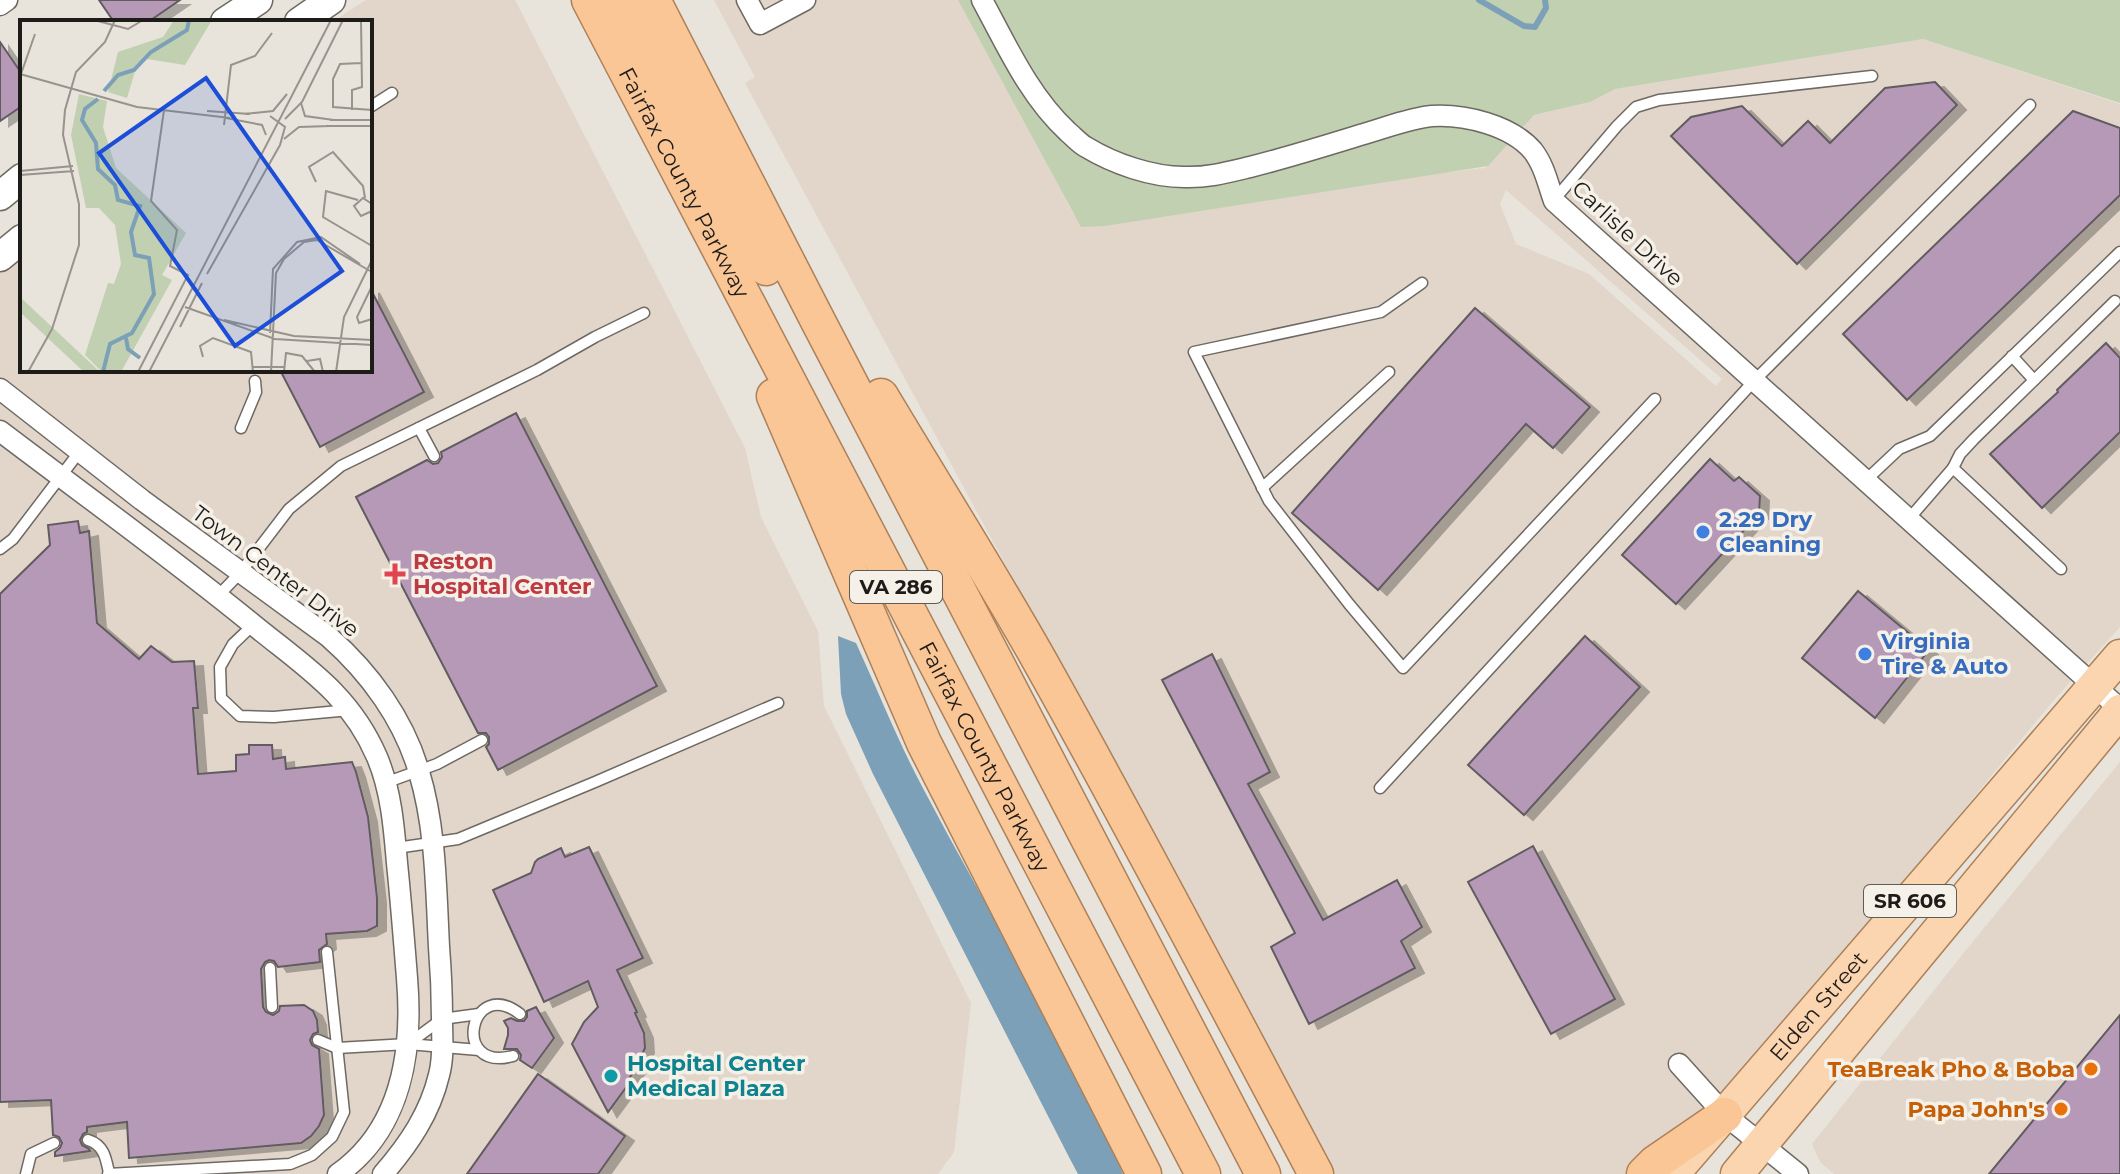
<svg xmlns="http://www.w3.org/2000/svg" width="2120" height="1174" viewBox="0 0 2120 1174" font-family="Montserrat,sans-serif">
<defs>
<filter id="shadow"><feDropShadow dx="9" dy="5" stdDeviation="0" flood-color="#0004"/></filter>
</defs>
<rect width="100%" height="100%" fill="#e8e3db"/>
<g fill="#e1d6c9" fill-rule="evenodd">
<path d="M 366,0 L 515,0 L 745,448 L 761,517 L 818,631 L 824,706 L 971,1003 L 954,1152 L 938,1174 L 0,1174 L 0,272 L 22,255 L 22,370 L 370,370 L 370,22 L 332,22 Z"/>
<path d="M 714,0 L 959,0 L 1074,215 L 1485,168 L 1534,115 L 1590,102 L 1615,89 L 1923,39 L 2120,104 L 2120,627 L 2053,701 L 1663,1174 L 1335,1174 L 745,83 L 755,77 ZM 1506,190 L 1722,379 L 1716,386 L 1589,274 L 1516,244 L 1500,204 Z"/>
<path d="M 2120,762 L 2120,1174 L 1834,1174 L 1820,1162 L 1812,1144 L 1966,950 Z"/>
</g>
<path fill="#c1d0b1" d="M 958,0 L 2120,0 L 2120,103 L 1923,39 L 1615,89 L 1590,102 L 1534,115 L 1488,166 L 1105,226 L 1081,227 Z"/>
<path fill="#7ba0b7" d="M 838,636 L 856,643 C 879,693 899,744 925,792 C 992,919 1068,1042 1123,1174 L 1078,1174 L 1070,1159 L 873,774 L 846,714 L 841,694 Z"/>
<g fill="none" stroke-linecap="round" stroke-linejoin="round">
<path stroke="#7ba0b7" stroke-width="6" d="M 1479,0 L 1524,26 L 1535,27 L 1546,8 L 1545,0"/>
</g>
<g fill="#b699b6" stroke="#615b61" stroke-width="2" filter="url(#shadow)">
<path d="M 99,0 L 180,0 L 148,22 L 114,22 Z"/>
<path d="M 0,42 L 22,74 L 22,106 L 0,121 Z"/>
<path d="M 1935,82 L 1957,105 L 1797,264 L 1671,136 L 1691,117 L 1742,106 L 1782,146 L 1808,121 L 1830,143 L 1885,88 Z"/>
<path d="M 2073,111 L 2120,128 L 2120,195 L 1907,400 L 1843,334 Z"/>
<path d="M 370,288 L 424,392 L 320,447 L 280,370 L 370,370 Z"/>
<path d="M 1475,308 L 1590,407 L 1553,448 L 1526,424 L 1378,590 L 1292,513 Z"/>
<path d="M 2106,343 L 2120,358 L 2120,432 L 2042,508 L 1990,454 L 2058,392 L 2057,390 Z"/>
<path d="M 516,413 L 657,686 L 498,770 L 486,747 L 489,744 L 489,737 L 486,733 L 478,733 L 356,497 L 427,460 L 433,464 L 438,463 L 442,457 L 441,452 Z"/>
<path d="M 1710,459 L 1734,481 L 1739,477 L 1760,496 L 1759,514 L 1676,604 L 1622,555 Z"/>
<path d="M 78,521 L 80,533 L 89,531 L 97,623 L 139,659 L 151,646 L 172,662 L 194,661 L 198,708 L 193,708 L 198,774 L 236,771 L 236,755 L 249,754 L 249,745 L 272,745 L 273,759 L 285,757 L 286,769 L 352,762 L 356,772 L 368,817 L 377,898 L 377,926 L 367,931 L 326,934 L 327,944 L 319,950 L 320,962 L 278,967 L 274,961 L 269,960 L 265,962 L 261,969 L 263,1007 L 266,1012 L 273,1015 L 279,1011 L 280,1006 L 304,1005 L 313,1011 L 317,1020 L 318,1032 L 313,1034 L 310,1040 L 312,1045 L 319,1049 L 324,1115 L 319,1126 L 311,1136 L 301,1143 L 129,1158 L 127,1122 L 87,1127 L 87,1132 L 83,1134 L 80,1140 L 82,1145 L 89,1149 L 90,1151 L 55,1156 L 55,1152 L 60,1148 L 62,1143 L 59,1137 L 53,1135 L 51,1100 L 0,1102 L 0,594 L 50,545 L 48,525 Z"/>
<path d="M 1858,591 L 1929,650 L 1875,718 L 1802,658 Z"/>
<path d="M 1585,636 L 1640,687 L 1524,815 L 1468,765 Z"/>
<path d="M 1212,654 L 1270,772 L 1248,784 L 1323,920 L 1397,880 L 1422,927 L 1401,941 L 1415,968 L 1309,1024 L 1271,947 L 1295,933 L 1162,680 Z"/>
<path d="M 1533,846 L 1615,999 L 1551,1034 L 1468,882 Z"/>
<path d="M 589,847 L 643,958 L 617,970 L 637,1012 L 635,1013 L 644,1033 L 645,1048 L 639,1061 L 640,1063 L 628,1080 L 630,1082 L 608,1112 L 572,1044 L 584,1022 L 598,1007 L 588,981 L 544,1002 L 493,890 L 531,873 L 535,862 L 538,859 L 561,848 L 565,857 Z"/>
<path d="M 536,1007 L 554,1038 L 532,1068 L 520,1060 L 521,1055 L 517,1049 L 504,1049 L 508,1035 L 508,1028 L 504,1021 L 511,1018 L 517,1021 L 524,1021 L 527,1017 L 527,1011 Z"/>
<path d="M 2120,1015 L 2120,1174 L 1989,1174 Z"/>
<path d="M 538,1074 L 625,1136 L 598,1174 L 467,1174 Z"/>
</g>
<g fill="none" stroke-linecap="round" stroke-linejoin="round">
<defs>
<g id="service">
<path d="M 370,107 L 392,93"/>
<path d="M 1554,200 L 1617,126 L 1636,107 L 1659,100 L 1872,76"/>
<path d="M 1422,283 L 1381,312 L 1194,352 L 1269,501 L 1349,604 L 1403,668 L 1655,399"/>
<path d="M 2012,356 L 2034,380"/>
<path d="M 241,428 L 256,392 L 255,381"/>
<path d="M 419,428 L 434,456"/>
<path d="M 1953,468 L 2061,569"/>
<path d="M 1865,481 L 1899,449 L 1930,436 L 2120,252"/>
<path d="M 1262,488 L 1389,372"/>
<path d="M 1908,520 L 1953,468 L 1960,454 L 1974,439 L 2115,301"/>
<path d="M 0,549 L 13,539 L 80,451"/>
<path d="M 218,596 L 240,573 L 289,509 L 341,466 L 537,370 L 595,337 L 644,313"/>
<path d="M 253,625 L 233,644 L 220,667 L 221,698 L 240,716 L 274,717 L 350,710"/>
<path d="M 385,783 L 437,764 L 482,740"/>
<path d="M 1380,788 L 1754,381 L 2030,105"/>
<path d="M 396,848 L 458,839 L 595,782 L 778,703"/>
<path d="M 270,968 L 272,1007"/>
<path d="M 318,1040 L 337,1048 L 408,1044 L 479,1050"/>
<path d="M 408,1044 L 442,1019 L 479,1014"/>
<path d="M 513,1056 C 450,1073 470,975 520,1014"/>
<path d="M 88,1140 C 104,1145 106,1158 109,1173"/>
<path d="M 26,1174 L 31,1154 L 54,1143"/>
<path d="M 108,1174 L 290,1164 L 312,1155 L 332,1137 L 344,1112 L 327,952"/>
</g>
<g id="minor">
<path d="M 747,0 L 760,24 L 805,0"/>
<path d="M 982,0 C 1007,46 1029,96 1068,132 C 1074,137 1080,144 1086,147 C 1114,164 1152,177 1184,177 C 1207,178 1229,172 1250,167 C 1290,157 1328,145 1367,133 C 1388,127 1410,118 1432,116 C 1464,114 1511,125 1533,151 C 1544,165 1548,184 1554,201 L 2120,709"/>
<path d="M 0,5 L 7,0"/>
<path d="M 0,389 L 142,500 L 329,637 C 370,673 404,720 419,772 C 436,828 436,889 439,947 C 441,972 442,996 442,1020 C 442,1038 444,1057 439,1075 C 430,1113 409,1144 383,1174"/>
<path d="M 0,431 C 83,494 169,556 250,622 C 302,665 349,692 377,757 C 391,790 394,827 397,863 C 401,902 404,940 407,978 C 413,1050 402,1129 338,1174"/>
<path d="M 1679,1064 L 1725,1115 L 1798,1174"/>
</g>
<g id="secondary">
<path d="M 225,22 L 258,0"/>
<path d="M 299,22 L 331,0"/>
<path d="M 0,196 L 22,178"/>
<path d="M 0,257 L 22,239"/>
</g>
<g id="primary">
<path id="s1" d="M 1673,1174 L 2120,656"/>
<path d="M 1737,1174 L 2120,711"/>
</g>
<g id="trunk">
<path id="s2" d="M 589,0 L 1203,1174"/>
<path d="M 621,0 L 766,268"/>
<path d="M 653,0 L 818,321 L 1263,1174"/>
<path d="M 774,396 L 924,743 L 1144,1174"/>
<path d="M 881,396 C 933,483 987,568 1037,656 C 1133,827 1224,1001 1316,1174"/>
<path d="M 1644,1174 L 1655,1163 L 1725,1115"/>
</g>
</defs>
<use href="#service" stroke="#6e6963" stroke-width="13"/>
<use href="#minor" stroke="#6e6963" stroke-width="23"/>
<use href="#secondary" stroke="#6e6963" stroke-width="31"/>
<use href="#primary" stroke="#ac8159" stroke-width="35"/>
<use href="#trunk" stroke="#ac8159" stroke-width="37"/>
<use href="#service" stroke="#fff" stroke-width="10"/>
<use href="#minor" stroke="#fff" stroke-width="20"/>
<use href="#secondary" stroke="#fff" stroke-width="28"/>
<use href="#primary" stroke="#fbd4b0" stroke-width="32"/>
<use href="#trunk" stroke="#fac696" stroke-width="34"/>
</g>
<g fill="#3f7fe0" stroke="#f5f0e8" stroke-width="3">
<circle cx="1703" cy="532" r="8"/>
<circle cx="1865" cy="654" r="8"/>
</g>
<path fill="#e0444e" stroke="#f5f0e8" stroke-width="3" d="M391 562h8v8h8v8h-8v8h-8v-8h-8v-8h8z"/>
<g fill="#e8710a" stroke="#f5f0e8" stroke-width="3">
<circle cx="2091" cy="1069" r="8"/>
<circle cx="2061" cy="1109" r="8"/>
</g>
<circle fill="#0f9aa8" stroke="#f5f0e8" stroke-width="3" cx="611" cy="1076" r="8"/>
<g text-anchor="middle" stroke-width="7" stroke-linejoin="round" paint-order="stroke">
<g fill="#f5f0e8" stroke="#5e5c57" stroke-width="2">
<rect x="850" y="571" width="92" height="32" rx="6"/>
<rect x="1864" y="885" width="92" height="32" rx="6"/>
</g>
<g font-size="20" font-weight="bold" fill="#1e1c19">
<text x="896" y="594">VA 286</text>
<text x="1910" y="908">SR 606</text>
</g>
<g font-size="22" fill="#1e1c19" stroke="#f5f0e8">
<text dy="8" stroke="none"><textPath href="#s2" startOffset="206">Fairfax County Parkway</textPath></text>
<text transform="translate(1628 233) rotate(43)" y="8">Carlisle Drive</text>
<text transform="translate(276 571) rotate(37)" y="8">Town Center Drive</text>
<text dy="8" stroke="none"><textPath href="#s2" startOffset="854">Fairfax County Parkway</textPath></text>
<text dy="8" stroke="none"><textPath href="#s1" startOffset="222">Elden Street</textPath></text>
</g>
<g font-size="22" font-weight="bold" fill="#366cbe" stroke="#f5f0e8" text-anchor="start">
<text x="1719" y="527">2.29 Dry<tspan x="1719" dy="25">Cleaning</tspan></text>
<text x="1881" y="649">Virginia<tspan x="1881" dy="25">Tire &amp; Auto</tspan></text>
</g>
<g font-size="22" font-weight="bold" fill="#be3a42" stroke="#f5f0e8" text-anchor="start">
<text x="413" y="569">Reston<tspan x="413" dy="25">Hospital Center</tspan></text>
</g>
<g font-size="22" font-weight="bold" fill="#0d838f" stroke="#f5f0e8" text-anchor="start">
<text x="627" y="1071">Hospital Center<tspan x="627" dy="25">Medical Plaza</tspan></text>
</g>
<g font-size="22" font-weight="bold" fill="#c56008" stroke="#f5f0e8" text-anchor="end">
<text x="2075" y="1077">TeaBreak Pho &amp; Boba</text>
<text x="2045" y="1117">Papa John's</text>
</g>
</g>
<g transform="translate(20 20)">
<rect width="352" height="352" fill="#e8e3db"/>
<path d="M 154,0 L 192,0 L 165,45 L 127,39 L 116,48 L 107,78 L 88,72 L 98,32 L 143,17 ZM 59,74 L 87,81 L 83,107 L 96,148 L 166,213 L 142,255 L 152,260 L 101,352 L 82,352 L 65,335 L 88,263 L 94,264 L 101,244 L 95,205 L 79,188 L 66,188 L 51,115 ZM 0,277 L 80,352 L 64,352 L 0,292 Z" fill="#c1d0b1"/>
<path fill="none" stroke="#7ba0b7" stroke-width="4" d="M 84,71 L 98,55 L 114,50 L 131,32 L 167,10 L 169,0M 78,79 L 65,89 L 62,100 L 76,123 L 78,149 L 95,165 L 98,180 L 120,186 L 111,212 L 115,235 L 129,238 L 134,274 L 112,313 L 90,324 L 83,352M 106,318 L 108,329 L 120,338"/>
<path fill="none" stroke="#97938d" stroke-width="2" d="M 74,0 L 108,9 L 123,0M 341,43 L 320,44 L 313,59 L 313,87 L 352,90M 0,54 L 117,87 L 210,98M 1,54 L 15,14M 281,83 L 285,96 L 314,100M 332,90 L 332,70 L 342,67 L 341,0M 187,91 L 230,94M 225,94 L 253,91 L 267,74M 206,98 L 242,105 L 246,115M 265,99 L 282,82 L 323,0M 310,100 L 352,100M 204,105 L 211,45 L 235,36 L 252,13M 306,106 L 352,106M 264,119 L 279,107 L 310,106M 0,151 L 53,146M 0,155 L 54,151M 296,162 L 289,147 L 313,132 L 343,166 L 345,178M 338,180 L 306,171 L 303,197 L 352,226M 352,184 L 343,178 L 334,186 L 341,196 L 352,191M 187,254 L 260,125 L 265,107 L 250,96M 352,266 L 337,297 L 339,303 L 352,299M 165,287 L 255,319 L 352,325M 204,300 L 274,316 L 352,320M 160,307 L 182,263M 250,313 L 253,249 L 277,222 L 301,217 L 340,244M 183,337 L 180,326 L 193,318 L 231,332 L 233,352M 287,341 L 300,339 L 303,352M 233,347 L 264,347M 8,352 L 32,309 L 59,225 L 59,184 L 43,115 L 45,90 L 56,52 L 85,22 L 95,0M 118,352 L 168,255 L 150,246 L 157,210 L 131,181 L 144,90M 129,352 L 311,0M 251,352 L 256,253 L 264,239 L 284,222 L 297,220 L 350,251M 264,352 L 266,333 L 282,336 L 295,352M 316,352 L 324,297 L 352,240"/>
<path fill="#1d4ed8" fill-opacity="0.15" stroke="#1d4ed8" stroke-width="4" d="M 186,58 L 322,251 L 215,326 L 79,133 Z"/>
<rect width="352" height="352" fill="none" stroke="#1e1c19" stroke-width="4"/>
</g>
</svg>
